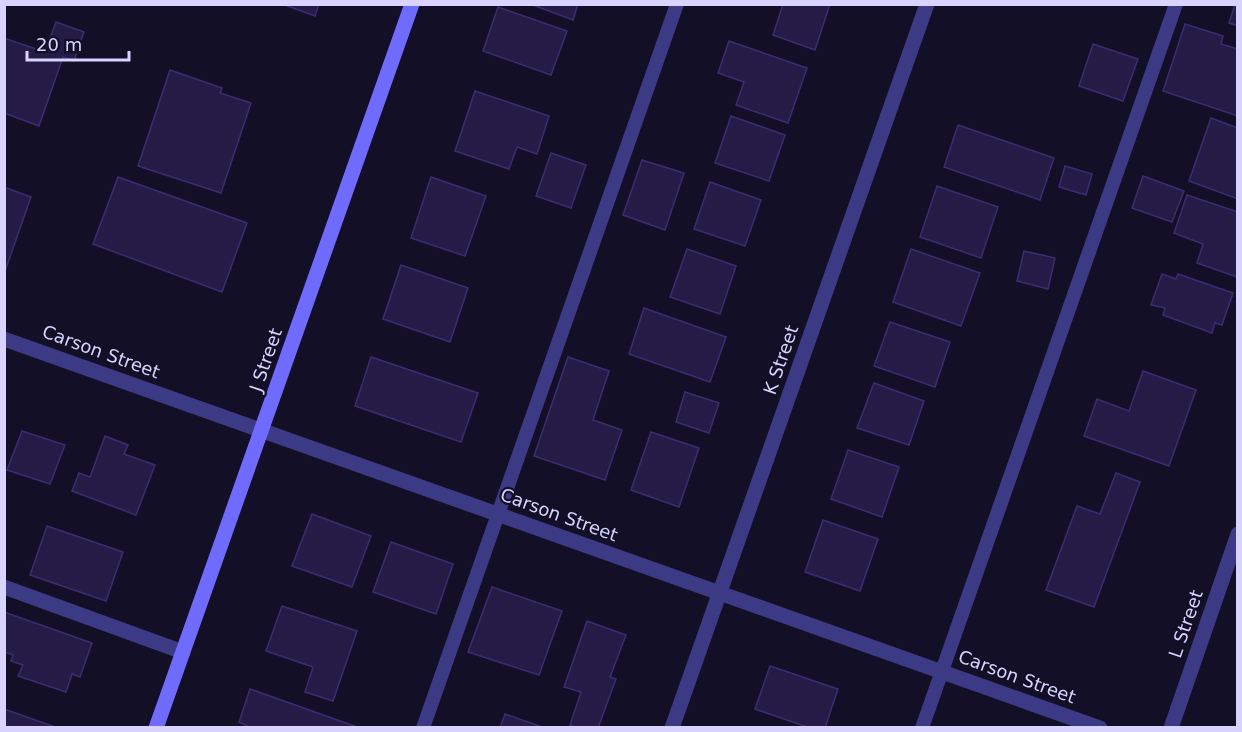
<svg xmlns="http://www.w3.org/2000/svg" width="1242" height="732" viewBox="0 0 1242 732" font-family="'DejaVu Sans',sans-serif">
<rect width="100%" height="100%" fill="#130f26"/>
<g fill="#241b47" stroke="#3b2d73" stroke-width="1.5">
<path d="M 282,4 L 319,4 L 315,16 Z"/>
<path d="M 530,4 L 578,4 L 573,20 Z"/>
<path d="M 783,4 L 830,4 L 815,50 L 773,35 Z"/>
<path d="M 1235,4 L 1238,4 L 1238,26 L 1229,23 Z"/>
<path d="M 498,7 L 567,31 L 551,75 L 483,51 Z"/>
<path d="M 56,22 L 84,32 L 74,61 L 63,57 L 39,126 L 4,113 L 4,38 L 45,52 Z"/>
<path d="M 1185,24 L 1223,36 L 1221,44 L 1238,49 L 1238,116 L 1163,91 Z"/>
<path d="M 729,41 L 807,68 L 788,123 L 736,105 L 744,82 L 718,73 Z"/>
<path d="M 1093,44 L 1138,59 L 1123,101 L 1079,86 Z"/>
<path d="M 170,70 L 222,88 L 220,93 L 251,103 L 221,193 L 138,166 Z"/>
<path d="M 475,91 L 549,116 L 537,154 L 517,147 L 509,169 L 455,151 Z"/>
<path d="M 731,116 L 785,135 L 769,181 L 715,163 Z"/>
<path d="M 1211,118 L 1238,128 L 1238,199 L 1189,181 Z"/>
<path d="M 958,125 L 1054,158 L 1040,200 L 944,167 Z"/>
<path d="M 551,153 L 586,165 L 571,208 L 536,196 Z"/>
<path d="M 642,160 L 684,173 L 665,230 L 623,215 Z"/>
<path d="M 1065,166 L 1092,174 L 1086,195 L 1059,187 Z"/>
<path d="M 1143,176 L 1184,191 L 1172,222 L 1132,208 Z"/>
<path d="M 118,177 L 247,223 L 222,292 L 93,244 Z"/>
<path d="M 431,177 L 486,196 L 465,256 L 411,238 Z"/>
<path d="M 710,182 L 761,200 L 745,246 L 694,229 Z"/>
<path d="M 937,186 L 998,207 L 981,258 L 920,237 Z"/>
<path d="M 4,187 L 31,197 L 4,274 Z"/>
<path d="M 1187,195 L 1238,212 L 1237,277 L 1197,263 L 1203,244 L 1174,233 Z"/>
<path d="M 687,249 L 736,266 L 720,314 L 670,297 Z"/>
<path d="M 911,249 L 980,273 L 961,326 L 893,302 Z"/>
<path d="M 1024,251 L 1055,258 L 1048,289 L 1017,281 Z"/>
<path d="M 401,265 L 468,288 L 450,342 L 383,319 Z"/>
<path d="M 1162,274 L 1176,279 L 1178,274 L 1233,293 L 1222,325 L 1215,323 L 1212,333 L 1163,315 L 1165,308 L 1151,305 Z"/>
<path d="M 644,308 L 726,337 L 710,382 L 629,354 Z"/>
<path d="M 890,322 L 950,342 L 935,387 L 874,366 Z"/>
<path d="M 371,357 L 478,393 L 461,442 L 355,406 Z"/>
<path d="M 568,357 L 609,371 L 593,420 L 622,430 L 605,480 L 534,456 Z"/>
<path d="M 1143,371 L 1196,390 L 1169,466 L 1084,436 L 1097,399 L 1129,411 Z"/>
<path d="M 874,383 L 924,401 L 909,445 L 857,428 Z"/>
<path d="M 685,392 L 719,403 L 709,433 L 676,422 Z"/>
<path d="M 22,431 L 65,445 L 50,484 L 7,470 Z"/>
<path d="M 651,432 L 699,448 L 679,507 L 631,490 Z"/>
<path d="M 105,436 L 128,445 L 124,454 L 155,465 L 136,515 L 72,491 L 79,473 L 90,477 Z"/>
<path d="M 848,450 L 899,467 L 882,517 L 831,499 Z"/>
<path d="M 1116,473 L 1140,482 L 1094,607 L 1046,590 L 1077,506 L 1100,514 Z"/>
<path d="M 312,514 L 371,536 L 352,587 L 292,566 Z"/>
<path d="M 823,520 L 878,539 L 860,591 L 805,572 Z"/>
<path d="M 47,526 L 123,552 L 106,601 L 30,575 Z"/>
<path d="M 391,542 L 453,564 L 436,614 L 373,592 Z"/>
<path d="M 492,587 L 562,611 L 539,675 L 468,652 Z"/>
<path d="M 282,606 L 357,631 L 333,701 L 305,692 L 313,667 L 266,651 Z"/>
<path d="M 4,612 L 92,643 L 80,677 L 72,674 L 66,692 L 18,676 L 23,665 L 11,661 L 13,655 L 4,652 Z"/>
<path d="M 587,621 L 626,635 L 610,677 L 616,679 L 598,728 L 579,728 L 570,725 L 581,692 L 564,687 Z"/>
<path d="M 770,666 L 838,689 L 825,728 L 810,728 L 755,709 Z"/>
<path d="M 250,689 L 360,728 L 252,728 L 239,722 Z"/>
<path d="M 4,709 L 58,728 L 4,728 Z"/>
<path d="M 505,714 L 545,728 L 500,728 Z"/>
</g>
<g fill="none" stroke-linecap="round" stroke-linejoin="round">
<g stroke="#3d3a85" stroke-width="14">
<path d="M 423,728 L 677,4"/>
<path d="M 922,728 L 1176,4"/>
</g>
<g stroke="#3d3a85" stroke-width="15">
<path d="M 4,339 L 1100,728"/>
<path d="M 4,587 L 183,652"/>
<path d="M 672,728 L 927,4"/>
<path d="M 1171,728 L 1238,534"/>
</g>
<path stroke="#6f6bff" stroke-width="15" d="M 156,728 L 412,4"/>
</g>
<g text-anchor="middle" stroke-width="4.5" stroke-linejoin="round" paint-order="stroke">
<g font-size="18" fill="#d9d4ff" stroke="#130f26">
<text transform="translate(101 352) rotate(20)" y="6">Carson Street</text>
<text transform="translate(266 360) rotate(-71)" y="6">J Street</text>
<text transform="translate(781 360) rotate(-71)" y="6">K Street</text>
<text transform="translate(559 515) rotate(20)" y="6">Carson Street</text>
<text transform="translate(1186 624) rotate(-71)" y="6">L Street</text>
<text transform="translate(1017 677) rotate(20)" y="6">Carson Street</text>
</g>
</g>
<rect width="1242" height="732" fill="none" stroke="#d9d4ff" stroke-width="12"/>
<path d="M27 51v9h102v-9" fill="none" stroke="#d9d4ff" stroke-width="3"/>
<text x="36" y="51" font-size="18" fill="#d9d4ff" stroke="#130f26" stroke-width="4.5" paint-order="stroke">20 m</text>
</svg>
